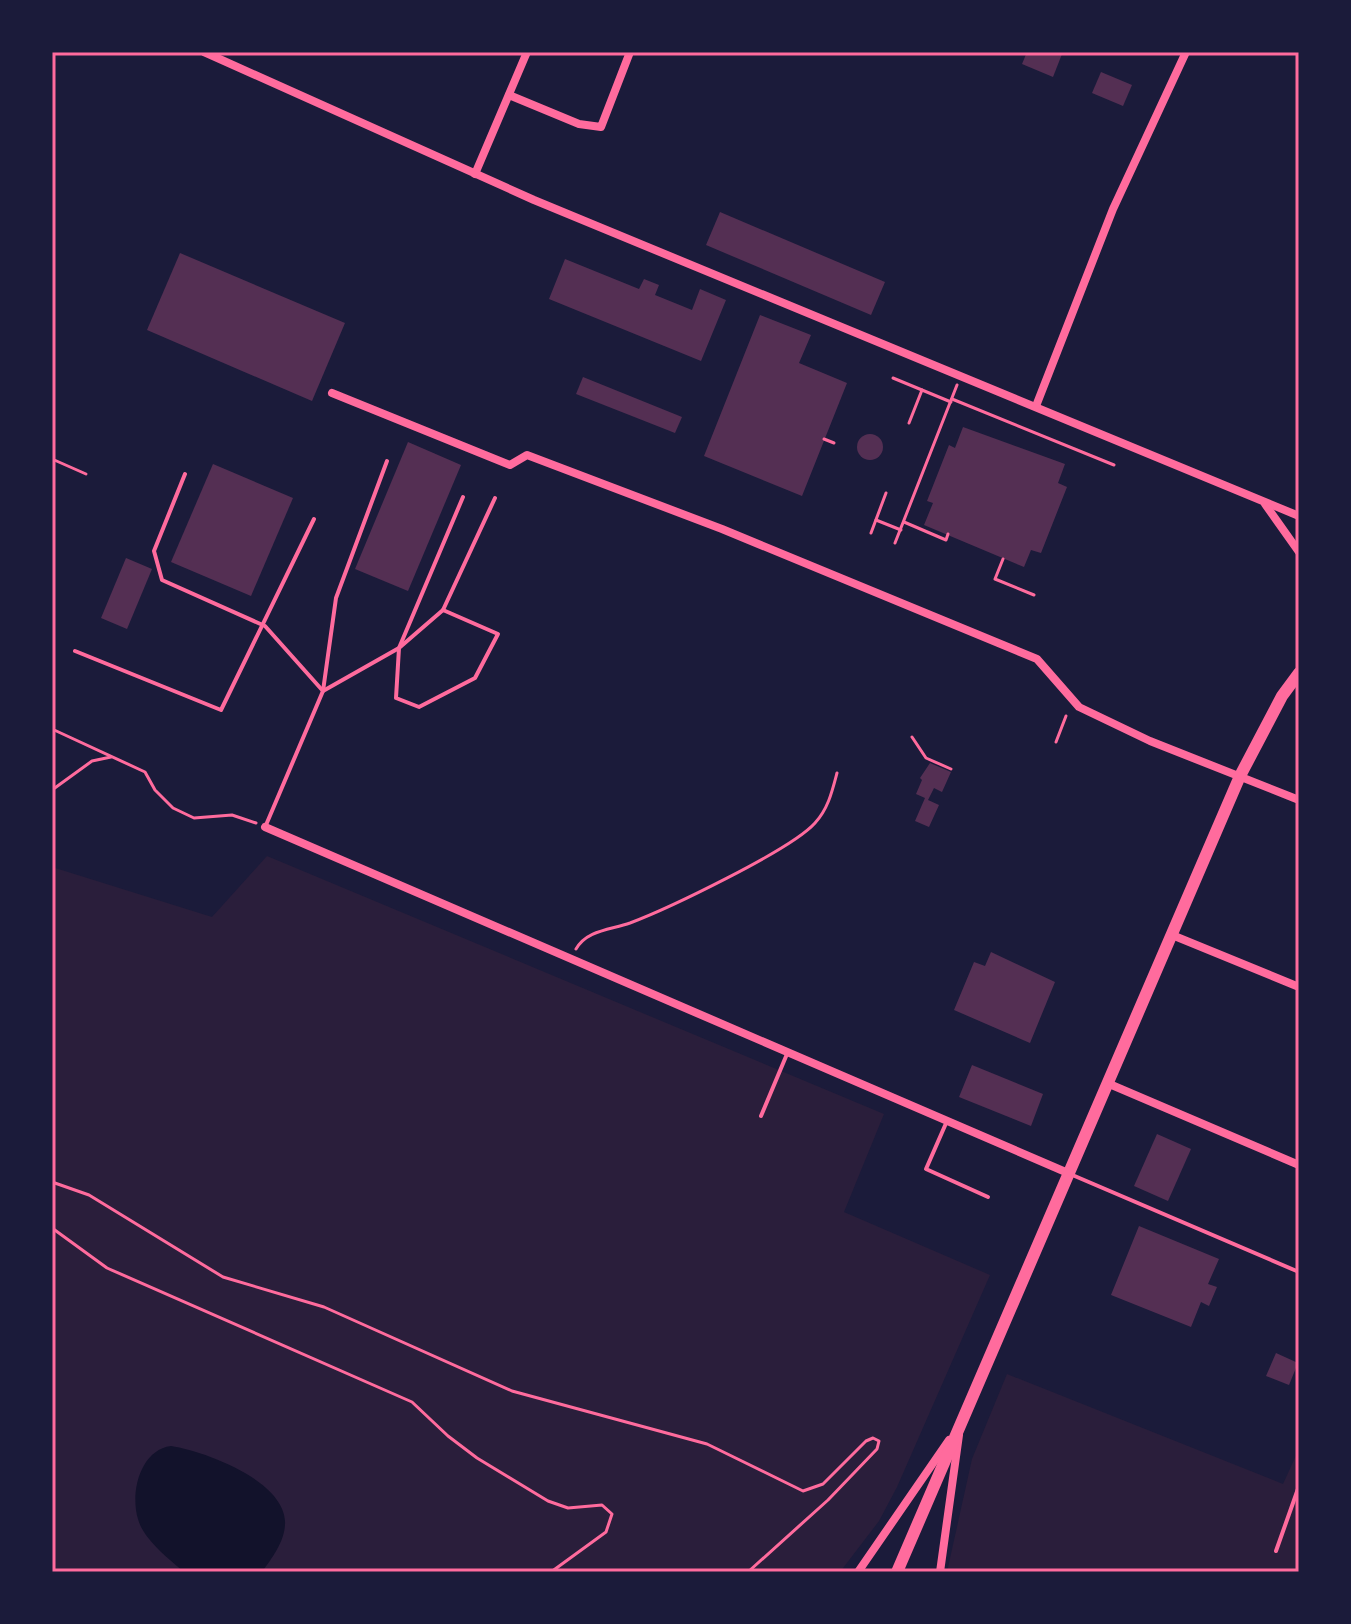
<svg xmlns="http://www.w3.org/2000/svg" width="1351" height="1624" viewBox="0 0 1351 1624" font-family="Inter,sans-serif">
<rect width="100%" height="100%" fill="#1b1b3a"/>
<g fill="#2a1e3b">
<path d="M 267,856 L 884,1114 L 844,1212 L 990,1275 L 897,1487 L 879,1521 L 840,1572 L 52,1572 L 52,867 L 212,917 Z"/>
<path d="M 1007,1374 L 1283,1484 L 1299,1449 L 1299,1572 L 947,1572 L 972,1459 Z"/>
</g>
<path fill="#12122b" d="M 171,1446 C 204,1451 283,1480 285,1521 C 286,1540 272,1558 262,1572 L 184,1572 C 169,1559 143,1539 138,1519 C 130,1493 140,1450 171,1446 Z"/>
<g fill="#542f53">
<path d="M 1027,52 L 1062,54 L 1053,77 L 1022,64 Z"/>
<path d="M 1101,72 L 1132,85 L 1123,106 L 1092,93 Z"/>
<path d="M 720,212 L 885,282 L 871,315 L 706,245 Z"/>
<path d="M 180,253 L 345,323 L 312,401 L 147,330 Z"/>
<path d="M 565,259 L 639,289 L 644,279 L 659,285 L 655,295 L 692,310 L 700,289 L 726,300 L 701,361 L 549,299 Z"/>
<path d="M 760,315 L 811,335 L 799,363 L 847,383 L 802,496 L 704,456 Z"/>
<path d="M 583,377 L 682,417 L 675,433 L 576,394 Z"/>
<path d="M 963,427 L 1065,464 L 1058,483 L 1067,487 L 1041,553 L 1031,550 L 1024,567 L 924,525 L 933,503 L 927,501 L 949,445 L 955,448 Z"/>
<circle cx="870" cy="447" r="13"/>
<path d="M 408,442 L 461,465 L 408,591 L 355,569 Z"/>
<path d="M 213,464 L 293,498 L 251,596 L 171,562 Z"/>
<path d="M 126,558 L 152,569 L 127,629 L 101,618 Z"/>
<path d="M 930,763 L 951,772 L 942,792 L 934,788 L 928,800 L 939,805 L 929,827 L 915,821 L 925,798 L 916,794 L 922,780 L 920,778 Z"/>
<path d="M 991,952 L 1055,982 L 1030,1043 L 954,1010 L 974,962 L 985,966 Z"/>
<path d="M 972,1065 L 1043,1094 L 1031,1126 L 959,1097 Z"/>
<path d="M 1157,1134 L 1191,1149 L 1168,1201 L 1134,1186 Z"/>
<path d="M 1139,1226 L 1219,1259 L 1208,1284 L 1217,1287 L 1209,1306 L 1201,1302 L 1191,1327 L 1111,1295 Z"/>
<path d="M 1276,1353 L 1298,1363 L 1289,1385 L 1266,1376 Z"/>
</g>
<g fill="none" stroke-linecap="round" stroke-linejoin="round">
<g stroke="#ff6b9d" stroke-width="3">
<path d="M 893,378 L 951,402"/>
<path d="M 952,399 L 1114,465"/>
<path d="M 909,423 L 922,390"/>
<path d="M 824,439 L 834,443"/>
<path d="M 52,459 L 86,474"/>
<path d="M 876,520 L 901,530"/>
<path d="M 904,522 L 946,540 L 948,534"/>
<path d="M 871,533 L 886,493"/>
<path d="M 895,543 L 957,385"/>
<path d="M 1003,559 L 995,579 L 1034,595"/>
<path d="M 52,729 L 145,772 L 155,790 L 173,808 L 194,818 L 232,815 L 256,823"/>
<path d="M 912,737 L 926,758 L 951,769"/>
<path d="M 1056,742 L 1066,716"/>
<path d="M 52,790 L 92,761 L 111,757"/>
<path d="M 576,949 C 587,930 610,930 630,923 C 667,909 791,850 815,823 C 828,809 832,792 837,773"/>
<path d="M 52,1182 L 89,1195 L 223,1277 L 324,1307 L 512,1391 L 707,1444 L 803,1491 L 823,1484 L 866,1441 L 873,1438 L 879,1441 L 877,1449 L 828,1500 L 748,1572"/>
<path d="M 52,1228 L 107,1268 L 412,1402 L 448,1436 L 477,1458 L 548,1501 L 568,1508 L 602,1505 L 612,1514 L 606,1532 L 551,1572"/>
</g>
<g stroke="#ff6b9d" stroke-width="4">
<path d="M 185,474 L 154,551 L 162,580 L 265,626 L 323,691 L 399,648 L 463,497"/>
<path d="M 443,610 L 498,634 L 475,678 L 419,707 L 396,698 L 399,648 Z"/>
<path d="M 443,610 L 495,498"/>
<path d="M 75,651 L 221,710 L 314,519"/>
<path d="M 266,825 L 323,691 L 336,598 L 387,461"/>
<path d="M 761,1116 L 787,1054"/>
<path d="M 947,1121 L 926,1169 L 988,1197"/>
<path d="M 1070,1174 L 1299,1272"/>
<path d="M 1276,1551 L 1299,1486"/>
</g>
<g stroke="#ff6b9d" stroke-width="8">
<path d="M 204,52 L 534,200 L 1299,516"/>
<path d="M 509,95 L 579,124 L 601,127 L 630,52"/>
<path d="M 475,174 L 527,52"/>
<path d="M 332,393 L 510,465 L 527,455 L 722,529 L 1037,659 L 1079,707 L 1150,741 L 1299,800"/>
<path d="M 1036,406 L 1113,209 L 1186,52"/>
<path d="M 1265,504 L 1299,552"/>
<path d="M 265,827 L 1068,1173"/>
<path d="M 1172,935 L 1299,987"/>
<path d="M 1107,1083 L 1299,1165"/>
<path d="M 858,1572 L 949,1440"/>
<path d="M 940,1572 L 959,1435"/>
</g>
<path stroke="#ff6b9d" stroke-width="12" d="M 897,1572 L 1240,776 L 1282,696 L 1299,673"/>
</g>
<rect width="1351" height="1624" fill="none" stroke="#1b1b3a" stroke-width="108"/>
<rect x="54" y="54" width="1243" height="1516" fill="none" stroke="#ff6b9d" stroke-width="3"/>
</svg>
